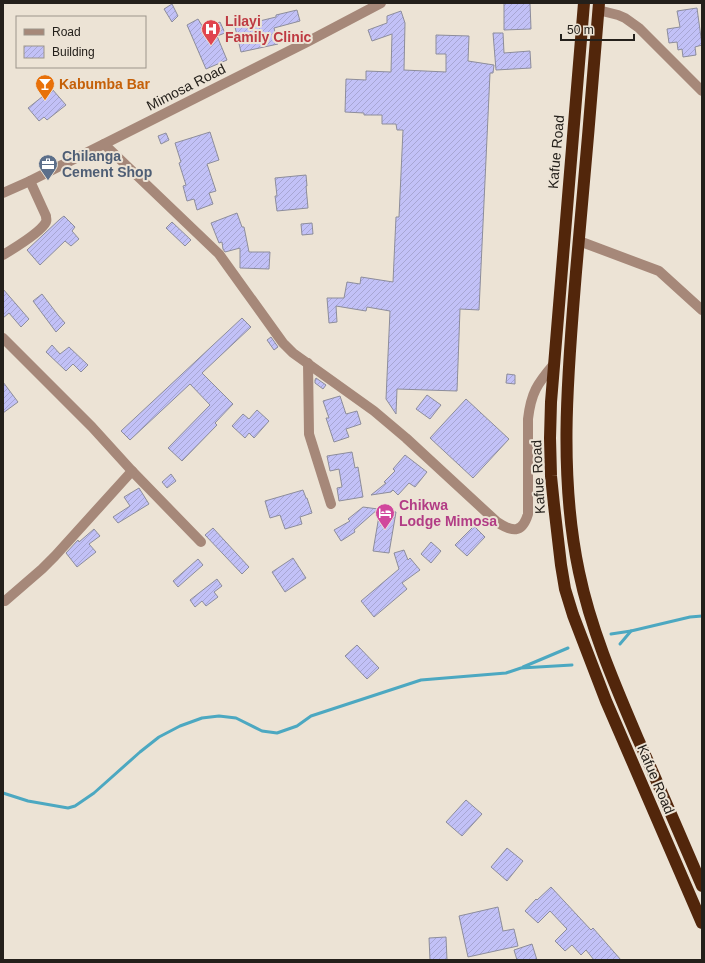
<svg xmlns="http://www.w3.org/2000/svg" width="705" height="963" viewBox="0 0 705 963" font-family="Arial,sans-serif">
<defs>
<pattern id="building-hatch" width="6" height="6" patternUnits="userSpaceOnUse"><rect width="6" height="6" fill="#c2c1f7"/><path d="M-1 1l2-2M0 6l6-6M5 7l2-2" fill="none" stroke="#a7a6d3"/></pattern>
</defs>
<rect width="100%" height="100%" fill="#ece3d5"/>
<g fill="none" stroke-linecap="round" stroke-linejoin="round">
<g stroke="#4ca8c1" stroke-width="3">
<path d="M 611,634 L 631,631"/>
<path d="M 620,644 L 631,631 L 690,617 L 702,616"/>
<path d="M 523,667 L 568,648"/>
<path d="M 3,793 L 28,801 L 68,808 L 75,806 L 94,793 L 140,752 L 159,737 L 180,726 L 202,718 L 219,716 L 236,718 L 262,731 L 277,733 L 297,726 L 311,716 L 421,680 L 506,673 L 521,668 L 572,665"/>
</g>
</g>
<g fill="url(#building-hatch)" stroke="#8d8d9b">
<path d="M 504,3 L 530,3 L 531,29 L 504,30 Z"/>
<path d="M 172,4 L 178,16 L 172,22 L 164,9 Z"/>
<path d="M 697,8 L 702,45 L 695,47 L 696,55 L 683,57 L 682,49 L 678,50 L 677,42 L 669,43 L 667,29 L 680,27 L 677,11 Z"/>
<path d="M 297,10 L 300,21 L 274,28 L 278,44 L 241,52 L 235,27 L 276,17 L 276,15 Z"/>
<path d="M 401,11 L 405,23 L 404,70 L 446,72 L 446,54 L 436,54 L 436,35 L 469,36 L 468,61 L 494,65 L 493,73 L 490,73 L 479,310 L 460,309 L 457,391 L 397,389 L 396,414 L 386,399 L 390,311 L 367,307 L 366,311 L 336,306 L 337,322 L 329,323 L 327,298 L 344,298 L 347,282 L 360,284 L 361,277 L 393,282 L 396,217 L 399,217 L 403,130 L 397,130 L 396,124 L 382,124 L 382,115 L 364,115 L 364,113 L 345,112 L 346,79 L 366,80 L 366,71 L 391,72 L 392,34 L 372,41 L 368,30 L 387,23 L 387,16 Z"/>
<path d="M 198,19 L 204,29 L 220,22 L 225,33 L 217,36 L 227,60 L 206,69 L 187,25 Z"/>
<path d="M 493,33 L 503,33 L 504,53 L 530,51 L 531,68 L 496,70 Z"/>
<path d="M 52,89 L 66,105 L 47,120 L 44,117 L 39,121 L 28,108 Z"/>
<path d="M 210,132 L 219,160 L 207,164 L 216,191 L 209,193 L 213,204 L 197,210 L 194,199 L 187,201 L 183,186 L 186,185 L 179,163 L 181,162 L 175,143 Z"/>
<path d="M 166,133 L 169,140 L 161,144 L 158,136 Z"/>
<path d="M 306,175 L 307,186 L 306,186 L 308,208 L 277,211 L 275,196 L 277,196 L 275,178 Z"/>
<path d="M 237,213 L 242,227 L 244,227 L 249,252 L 270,252 L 269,269 L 240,268 L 240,248 L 225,252 L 223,249 L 222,242 L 219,243 L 211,223 Z"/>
<path d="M 64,216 L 75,227 L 72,231 L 79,239 L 71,246 L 65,241 L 40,265 L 27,250 L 60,219 Z"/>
<path d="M 172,222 L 191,240 L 185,246 L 166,228 Z"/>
<path d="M 312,223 L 313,234 L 302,235 L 301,224 Z"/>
<path d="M 3,289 L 29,319 L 21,327 L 9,313 L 3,318 Z"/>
<path d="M 42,294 L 58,315 L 65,323 L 56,332 L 33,301 Z"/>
<path d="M 242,318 L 251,327 L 202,373 L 233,404 L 215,423 L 217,425 L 182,461 L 168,448 L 210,405 L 190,384 L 130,440 L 121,431 Z"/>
<path d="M 271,337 L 278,347 L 274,350 L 267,340 Z"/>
<path d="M 52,345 L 60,354 L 69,347 L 88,365 L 81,372 L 73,364 L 66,371 L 46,352 Z"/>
<path d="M 507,374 L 515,375 L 515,384 L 506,383 Z"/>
<path d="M 316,378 L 326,385 L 323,389 L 315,383 L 315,380 Z"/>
<path d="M 3,382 L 18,402 L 3,413 Z"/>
<path d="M 427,395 L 441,405 L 430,419 L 416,409 Z"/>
<path d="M 340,396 L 346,414 L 357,411 L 361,424 L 346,429 L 349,437 L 334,442 L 326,418 L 329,418 L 323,401 Z"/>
<path d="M 466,399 L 509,439 L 473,478 L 430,438 Z"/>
<path d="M 257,410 L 269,421 L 254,438 L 249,433 L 245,438 L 232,426 L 243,414 L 249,419 Z"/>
<path d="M 352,452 L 355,468 L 358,467 L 363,497 L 339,501 L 337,488 L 342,487 L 339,469 L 330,471 L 327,456 Z"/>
<path d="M 405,455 L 427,472 L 415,487 L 409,483 L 398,495 L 393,490 L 391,492 L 371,495 L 386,483 L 384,482 L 395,471 L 393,469 Z"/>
<path d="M 171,474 L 176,481 L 167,488 L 162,482 Z"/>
<path d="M 139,488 L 149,504 L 118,523 L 113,517 L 130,506 L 124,497 Z"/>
<path d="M 303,490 L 306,498 L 307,498 L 312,513 L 300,517 L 302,524 L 285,529 L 280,515 L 270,518 L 265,501 Z"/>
<path d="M 363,507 L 378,509 L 354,530 L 355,532 L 341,541 L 334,530 L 350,521 L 348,519 Z"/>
<path d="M 380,510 L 396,512 L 389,553 L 373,551 Z"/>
<path d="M 474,526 L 485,537 L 467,556 L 455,545 Z"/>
<path d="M 213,528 L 249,567 L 242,574 L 205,535 Z"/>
<path d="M 94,529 L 100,536 L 89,544 L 96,552 L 77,567 L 66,553 L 78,540 L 79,542 Z"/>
<path d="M 431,542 L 441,551 L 431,563 L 421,554 Z"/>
<path d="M 404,550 L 408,560 L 410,558 L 420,570 L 402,583 L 407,589 L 374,617 L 361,601 L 399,569 L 394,553 Z"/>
<path d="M 293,558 L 306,578 L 285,592 L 272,572 Z"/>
<path d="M 198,559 L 203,565 L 178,587 L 173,581 Z"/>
<path d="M 217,579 L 222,586 L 214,592 L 218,597 L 206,606 L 202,601 L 195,607 L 190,600 Z"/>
<path d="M 357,645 L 379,668 L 367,679 L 345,656 Z"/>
<path d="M 466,800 L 482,814 L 462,836 L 446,822 Z"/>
<path d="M 507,848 L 523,861 L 507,881 L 491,867 Z"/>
<path d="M 551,887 L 591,930 L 593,928 L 621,960 L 594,960 L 586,950 L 581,955 L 572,945 L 565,951 L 555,941 L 567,929 L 550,911 L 538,923 L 525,911 L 536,899 L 537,900 Z"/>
<path d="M 498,907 L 503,931 L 514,929 L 518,946 L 468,957 L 459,916 Z"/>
<path d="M 446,937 L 447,960 L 430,960 L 429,938 Z"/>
<path d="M 532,944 L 537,960 L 517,960 L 514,950 Z"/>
</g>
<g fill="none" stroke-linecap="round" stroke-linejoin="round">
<g stroke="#a68879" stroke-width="10">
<path d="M 598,10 L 618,15 L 625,18 L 639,28 L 702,91"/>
<path d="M 104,144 L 219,254 L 283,343 L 293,353 L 374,411 L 406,438 L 497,522 C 512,532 522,534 528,514 L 528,419 C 531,393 537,384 554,364"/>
<path d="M 3,193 L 30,181 L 104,144 L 307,42 L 381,3"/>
<path d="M 579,241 L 659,271 L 702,310"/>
<path d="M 3,255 C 13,249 41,232 46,222 C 47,220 46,219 46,216 L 30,181"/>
<path d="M 3,338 L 92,427 L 132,471 L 201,542"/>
<path d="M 308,363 L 309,434 L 331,504"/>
<path d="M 5,601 L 42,569 L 55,556 L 132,471"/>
</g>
<g stroke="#52260b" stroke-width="12">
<path d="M 584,3 L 551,402 L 550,438 L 551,476 L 554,505 L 561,565 L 565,589 L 573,615 L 606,701 L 702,923"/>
<path d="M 599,3 C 592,93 584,182 576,272 C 568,371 558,473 579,572 C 591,630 615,685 638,739 C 660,788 681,837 702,886"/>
</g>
</g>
<defs>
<symbol id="hospital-pin" viewBox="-11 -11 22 30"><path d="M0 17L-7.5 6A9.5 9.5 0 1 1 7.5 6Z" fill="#e0444e" stroke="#ece3d5"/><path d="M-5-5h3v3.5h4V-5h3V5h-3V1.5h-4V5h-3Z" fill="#fff"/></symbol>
<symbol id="bar-pin" viewBox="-11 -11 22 30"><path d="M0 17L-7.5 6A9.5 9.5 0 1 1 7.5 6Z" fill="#e8710a" stroke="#ece3d5"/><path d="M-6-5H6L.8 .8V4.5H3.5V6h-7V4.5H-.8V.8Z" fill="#fff"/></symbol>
<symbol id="office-pin" viewBox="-11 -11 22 30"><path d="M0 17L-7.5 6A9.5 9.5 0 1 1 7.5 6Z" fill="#5c6f8a" stroke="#ece3d5"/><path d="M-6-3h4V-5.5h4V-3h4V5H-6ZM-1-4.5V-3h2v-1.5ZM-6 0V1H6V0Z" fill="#fff"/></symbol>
<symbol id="hotel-pin" viewBox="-11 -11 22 30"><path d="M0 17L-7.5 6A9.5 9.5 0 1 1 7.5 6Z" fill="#d1479c" stroke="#ece3d5"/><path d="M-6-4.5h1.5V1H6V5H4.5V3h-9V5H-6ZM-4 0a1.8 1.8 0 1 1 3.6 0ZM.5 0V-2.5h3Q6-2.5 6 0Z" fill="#fff"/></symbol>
</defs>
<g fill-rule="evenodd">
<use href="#hospital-pin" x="200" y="18" width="22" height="30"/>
<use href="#bar-pin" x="34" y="73" width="22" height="30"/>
<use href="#office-pin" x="37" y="153" width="22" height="30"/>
<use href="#hotel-pin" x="374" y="502" width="22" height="30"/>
</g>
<g text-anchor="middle" stroke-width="4" stroke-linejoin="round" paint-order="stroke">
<g font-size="14" font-weight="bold" fill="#be3a42" stroke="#ece3d5" text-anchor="start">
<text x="225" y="26">Lilayi<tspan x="225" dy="16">Family Clinic</tspan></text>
</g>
<g font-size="14" font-weight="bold" fill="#c56008" stroke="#ece3d5" text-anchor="start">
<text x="59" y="89">Kabumba Bar</text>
</g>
<g font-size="14" fill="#24201b" stroke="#ece3d5">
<text transform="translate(186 87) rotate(-27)" y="5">Mimosa Road</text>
<text transform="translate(556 152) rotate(-85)" y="5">Kafue Road</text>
<text transform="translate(538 477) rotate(-93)" y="5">Kafue Road</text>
<text transform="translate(656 779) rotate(67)" y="5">Kafue Road</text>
</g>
<g font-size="14" font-weight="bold" fill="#4e5e75" stroke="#ece3d5" text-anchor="start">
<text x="62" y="161">Chilanga<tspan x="62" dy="16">Cement Shop</tspan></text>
</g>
<g font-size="14" font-weight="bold" fill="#b23c85" stroke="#ece3d5" text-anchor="start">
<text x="399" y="510">Chikwa<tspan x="399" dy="16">Lodge Mimosa</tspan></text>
</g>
</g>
<rect width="705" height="963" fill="none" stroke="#24201b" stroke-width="8"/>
<rect x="16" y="16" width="130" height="52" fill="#ece3d5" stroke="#9c958b"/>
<rect x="24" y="29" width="20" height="6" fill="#a68879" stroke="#9c958b"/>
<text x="52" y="36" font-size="12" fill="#24201b">Road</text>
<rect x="24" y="46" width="20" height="12" fill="url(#building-hatch)" stroke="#9c958b"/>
<text x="52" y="56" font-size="12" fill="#24201b">Building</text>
<path d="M561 34v6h73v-6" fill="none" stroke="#24201b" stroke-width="2"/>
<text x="567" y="34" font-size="12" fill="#24201b" stroke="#ece3d5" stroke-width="3" paint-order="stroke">50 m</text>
</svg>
